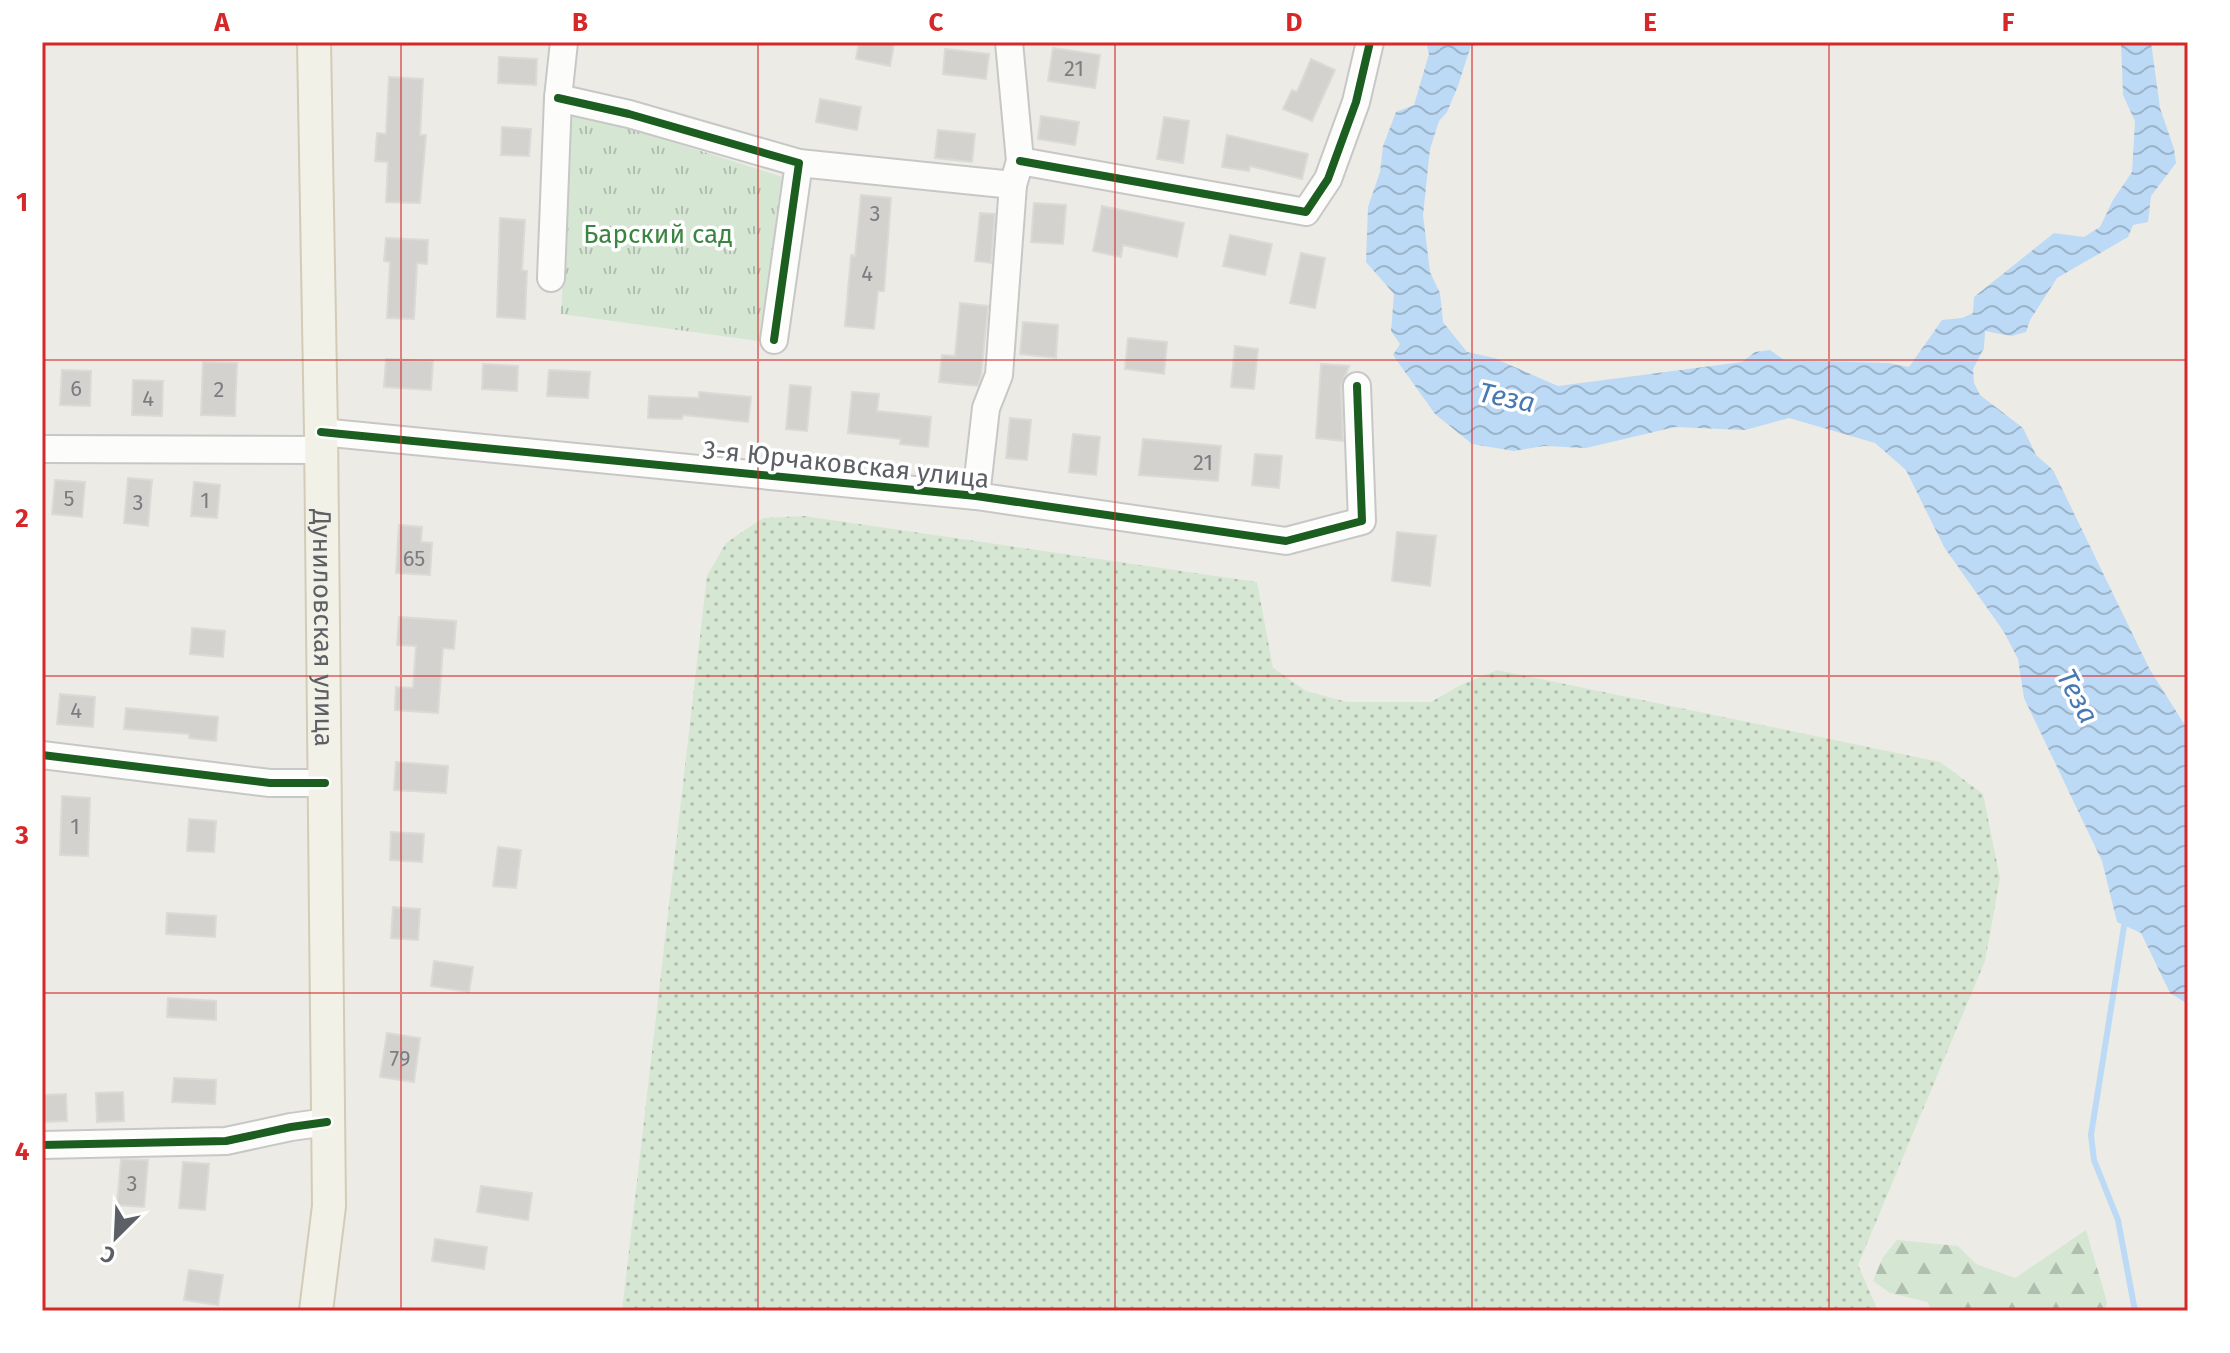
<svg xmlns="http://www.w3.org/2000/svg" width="2230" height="1353" viewBox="0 0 2230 1353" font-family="'Fira Sans',sans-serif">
<defs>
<pattern id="grass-dots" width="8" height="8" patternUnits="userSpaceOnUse" patternTransform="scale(2)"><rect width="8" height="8" fill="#d5e7d3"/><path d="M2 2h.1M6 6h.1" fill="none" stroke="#b0beaf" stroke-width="1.8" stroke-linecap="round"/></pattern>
<pattern id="forest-firs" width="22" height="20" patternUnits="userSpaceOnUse" patternTransform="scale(2)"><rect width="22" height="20" fill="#d5e7d3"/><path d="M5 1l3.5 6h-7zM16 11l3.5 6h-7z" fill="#b0beaf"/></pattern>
<pattern id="park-tufts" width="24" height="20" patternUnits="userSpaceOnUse" patternTransform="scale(2)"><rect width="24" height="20" fill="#d5e7d3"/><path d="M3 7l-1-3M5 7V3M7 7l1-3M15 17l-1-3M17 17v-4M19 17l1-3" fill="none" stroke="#b0beaf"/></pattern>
<pattern id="water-waves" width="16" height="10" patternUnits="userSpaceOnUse" patternTransform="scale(2)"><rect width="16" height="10" fill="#bcdaf5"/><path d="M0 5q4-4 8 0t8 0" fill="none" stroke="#9cb4ca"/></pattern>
</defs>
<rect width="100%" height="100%" fill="#ecebe6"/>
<path fill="url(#grass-dots)" d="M 804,516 L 1257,582 L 1273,668 L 1306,691 L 1347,702 L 1431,702 L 1459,686 L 1497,670 L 1940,762 L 1983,794 L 2000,878 L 1985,961 L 1858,1265 L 1878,1311 L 622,1311 L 707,576 L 726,543 L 763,518 Z"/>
<path fill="url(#forest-firs)" d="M 2086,1230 L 2107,1302 L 2105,1311 L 1932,1311 L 1927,1302 L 1890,1293 L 1873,1281 L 1883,1257 L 1897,1240 L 1958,1246 L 1976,1264 L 2015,1278 Z"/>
<path fill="url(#park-tufts)" d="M 571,110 L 786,178 L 765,342 L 561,314 Z"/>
<path fill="url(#water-waves)" d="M 1426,42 L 1472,42 L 1458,86 L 1447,112 L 1439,121 L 1430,149 L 1423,215 L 1430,272 L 1440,293 L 1443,322 L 1467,352 L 1494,358 L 1558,386 L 1742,362 L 1755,352 L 1770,350 L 1784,360 L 1889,363 L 1909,367 L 1942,320 L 1962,318 L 1973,313 L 1974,297 L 2054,233 L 2084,237 L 2100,227 L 2113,200 L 2132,172 L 2135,121 L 2123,95 L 2121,42 L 2151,42 L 2160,108 L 2174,149 L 2176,163 L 2151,196 L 2148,222 L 2133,225 L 2128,237 L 2057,278 L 2030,320 L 2026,332 L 2011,336 L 1985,331 L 1984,348 L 1973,369 L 1974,383 L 1980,395 L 2023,428 L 2036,455 L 2053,470 L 2150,670 L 2188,730 L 2188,1004 L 2170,993 L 2141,933 L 2117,922 L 2102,861 L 2024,698 L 2018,659 L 2004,632 L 1944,547 L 1906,470 L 1875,443 L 1789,418 L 1745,430 L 1675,427 L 1586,448 L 1544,446 L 1514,451 L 1472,444 L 1435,414 L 1393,355 L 1400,344 L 1391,331 L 1394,294 L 1366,262 L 1368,207 L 1380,172 L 1383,146 L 1396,112 L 1414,105 L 1429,54 Z"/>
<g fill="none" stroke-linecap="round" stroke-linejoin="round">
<path stroke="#bcdaf5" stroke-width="6" d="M 2125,920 L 2091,1135 L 2094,1160 L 2118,1220 L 2135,1311"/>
</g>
<g fill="#d3d2cf" stroke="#dbdad6" stroke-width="2">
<path d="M 859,42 L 894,44 L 890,66 L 856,59 Z"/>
<path d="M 1053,48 L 1100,55 L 1095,88 L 1048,81 Z"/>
<path d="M 945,49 L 989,54 L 986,79 L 943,74 Z"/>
<path d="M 499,57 L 537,59 L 536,85 L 498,83 Z"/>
<path d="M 1311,59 L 1335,70 L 1312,121 L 1283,109 L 1292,90 L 1297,92 Z"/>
<path d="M 389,77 L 423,79 L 420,135 L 426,135 L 420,203 L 386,202 L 388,162 L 375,161 L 377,133 L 386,134 Z"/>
<path d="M 820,99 L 861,107 L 857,130 L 816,122 Z"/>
<path d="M 1041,116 L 1079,122 L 1075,145 L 1038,139 Z"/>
<path d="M 1164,117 L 1189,121 L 1183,163 L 1157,159 Z"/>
<path d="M 502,127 L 531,129 L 529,156 L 501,155 Z"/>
<path d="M 938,130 L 975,134 L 972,162 L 935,158 Z"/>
<path d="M 1227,135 L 1308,154 L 1302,179 L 1250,166 L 1249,171 L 1222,167 Z"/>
<path d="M 861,195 L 891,198 L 884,291 L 878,291 L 874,329 L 845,326 L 851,255 L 855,256 Z"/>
<path d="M 1034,203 L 1066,205 L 1063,244 L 1031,242 Z"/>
<path d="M 1102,206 L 1184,223 L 1177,257 L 1123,245 L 1121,257 L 1093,251 Z"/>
<path d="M 980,213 L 995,214 L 991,263 L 975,261 Z"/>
<path d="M 500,218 L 525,220 L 522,270 L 527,271 L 525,319 L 497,317 Z"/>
<path d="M 1230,235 L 1272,244 L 1265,275 L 1223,266 Z"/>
<path d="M 386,238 L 428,240 L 427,264 L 417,263 L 414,319 L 387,318 L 390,262 L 384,261 Z"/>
<path d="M 1301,253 L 1325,258 L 1315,308 L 1290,303 Z"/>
<path d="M 960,303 L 988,306 L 981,376 L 978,386 L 939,382 L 942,355 L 955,356 Z"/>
<path d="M 1023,322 L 1058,325 L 1056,358 L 1020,354 Z"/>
<path d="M 1128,338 L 1167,342 L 1164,374 L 1125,369 Z"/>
<path d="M 1235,346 L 1258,349 L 1254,389 L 1231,387 Z"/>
<path d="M 386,359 L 433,361 L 431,390 L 384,387 Z"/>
<path d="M 203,362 L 237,363 L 235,416 L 201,415 Z"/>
<path d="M 483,364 L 518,366 L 517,391 L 482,389 Z"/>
<path d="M 1321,364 L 1349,366 L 1341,387 L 1343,441 L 1316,438 Z"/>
<path d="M 62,370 L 91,371 L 90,406 L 60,405 Z"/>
<path d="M 549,370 L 590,372 L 588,398 L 547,396 Z"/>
<path d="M 133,380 L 163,381 L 162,416 L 132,415 Z"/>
<path d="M 790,385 L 811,387 L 807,431 L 786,429 Z"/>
<path d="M 699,392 L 751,397 L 748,422 L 683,415 L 682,419 L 648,418 L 649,396 L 699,398 Z"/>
<path d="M 852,392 L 879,394 L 877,411 L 931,417 L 928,447 L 900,444 L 901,439 L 848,433 Z"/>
<path d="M 1010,418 L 1031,420 L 1027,460 L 1006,458 Z"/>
<path d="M 1073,434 L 1100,437 L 1096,475 L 1069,472 Z"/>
<path d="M 1143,439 L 1221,446 L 1218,481 L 1139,475 Z"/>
<path d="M 1255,454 L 1282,456 L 1279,488 L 1252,485 Z"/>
<path d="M 128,478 L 152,480 L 148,526 L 124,523 Z"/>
<path d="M 55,480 L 85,482 L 82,517 L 52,514 Z"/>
<path d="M 194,482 L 220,485 L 217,518 L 191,516 Z"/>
<path d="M 399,525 L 422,527 L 421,542 L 432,543 L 430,575 L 396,573 Z"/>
<path d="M 1397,532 L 1436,536 L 1430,586 L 1392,581 Z"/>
<path d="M 399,617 L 456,621 L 454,649 L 443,648 L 438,713 L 395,710 L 396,687 L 413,688 L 416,646 L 397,645 Z"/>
<path d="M 192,628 L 225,631 L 223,657 L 190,654 Z"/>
<path d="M 60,694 L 95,697 L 93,727 L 57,724 Z"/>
<path d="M 126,708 L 218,717 L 216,741 L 189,738 L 189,734 L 124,729 Z"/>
<path d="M 396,762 L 448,766 L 446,793 L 394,790 Z"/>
<path d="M 62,796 L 90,798 L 88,856 L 60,855 Z"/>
<path d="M 189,819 L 216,821 L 214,852 L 187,851 Z"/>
<path d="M 391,832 L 424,834 L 422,862 L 390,860 Z"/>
<path d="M 498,847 L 521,850 L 516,888 L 493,886 Z"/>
<path d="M 393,907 L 420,909 L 418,940 L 391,938 Z"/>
<path d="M 167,913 L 216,916 L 215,937 L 166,934 Z"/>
<path d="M 434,961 L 473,967 L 469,992 L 431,986 Z"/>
<path d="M 168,998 L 216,1001 L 216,1020 L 167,1017 Z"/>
<path d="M 387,1033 L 420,1038 L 414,1082 L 380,1077 Z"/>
<path d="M 174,1078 L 216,1080 L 215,1104 L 172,1102 Z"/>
<path d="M 123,1092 L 124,1121 L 97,1122 L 96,1093 Z"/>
<path d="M 66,1094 L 67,1121 L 42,1122 L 42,1095 Z"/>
<path d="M 121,1159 L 148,1160 L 144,1207 L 117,1205 Z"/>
<path d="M 183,1162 L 209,1164 L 205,1210 L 179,1208 Z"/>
<path d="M 481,1186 L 532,1193 L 528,1220 L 477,1212 Z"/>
<path d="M 435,1239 L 487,1247 L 484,1269 L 432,1261 Z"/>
<path d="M 189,1270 L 223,1275 L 218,1305 L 184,1300 Z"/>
</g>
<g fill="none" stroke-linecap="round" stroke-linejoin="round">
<defs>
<g id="minor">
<path d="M 558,98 L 629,114 L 799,163 L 774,340"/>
<path d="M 1020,161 L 1306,212 L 1328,179 L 1356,102 L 1370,42"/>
<path d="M 799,163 L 1013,185"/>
<path d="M 551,278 L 558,98 L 564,42"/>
<path d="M 321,432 L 976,496 L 1286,541 L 1362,521 L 1357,386"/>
<path d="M 42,449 L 321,450"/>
<path d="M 976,496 L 986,408 L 999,375 L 1013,185 L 1020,161 L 1009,42"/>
<path d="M 42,755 L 270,783 L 325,783"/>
<path d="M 42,1145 L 226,1141 L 291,1127 L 327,1122"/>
</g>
<g id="major">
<path id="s1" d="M 314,42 L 321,432 L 329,1206 L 316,1311"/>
</g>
</defs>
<use href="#minor" stroke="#c8c7c7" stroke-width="30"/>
<use href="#major" stroke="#d2ccb6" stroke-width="36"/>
<use href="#minor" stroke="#fcfcfb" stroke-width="26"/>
<use href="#major" stroke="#f2f1e8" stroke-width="32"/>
<defs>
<g id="cycleway">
<path d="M 558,98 L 629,114 L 799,163 L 774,340"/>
<path d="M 1020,161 L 1306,212 L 1328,179 L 1356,102 L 1370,42"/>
<path d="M 321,432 L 976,496 L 1286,541 L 1362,521 L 1357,386"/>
<path d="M 42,755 L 270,783 L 325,783"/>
<path d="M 42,1145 L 226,1141 L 291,1127 L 327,1122"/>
</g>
</defs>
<use href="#cycleway" stroke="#fff" stroke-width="13"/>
<use href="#cycleway" stroke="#1b5e20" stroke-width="8"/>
</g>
<path fill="none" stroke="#d62828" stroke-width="2" stroke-opacity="0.55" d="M 401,42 L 401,1311M 758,42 L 758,1311M 1115,42 L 1115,1311M 1472,42 L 1472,1311M 1829,42 L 1829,1311M 42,360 L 2188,360M 42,676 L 2188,676M 42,993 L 2188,993"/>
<g text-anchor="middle" stroke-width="7" stroke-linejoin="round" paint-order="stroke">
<g font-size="22" fill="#7b7d80">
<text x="1074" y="76">21</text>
<text x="875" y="221">3</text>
<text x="867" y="281">4</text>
<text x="76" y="396">6</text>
<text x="219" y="397">2</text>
<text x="148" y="406">4</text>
<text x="1203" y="470">21</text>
<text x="69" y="506">5</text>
<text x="205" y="508">1</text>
<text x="138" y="510">3</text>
<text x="414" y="566">65</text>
<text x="76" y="718">4</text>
<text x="75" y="834">1</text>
<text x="400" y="1066">79</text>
<text x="132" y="1191">3</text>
</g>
<g font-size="26" fill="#3a8541" stroke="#fff">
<text x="658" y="243">Барский сад</text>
</g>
<g font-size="26" fill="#5c5f64" stroke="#fff">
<text transform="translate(846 464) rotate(6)" y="9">3-я Юрчаковская улица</text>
<text dy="9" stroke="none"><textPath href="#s1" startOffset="586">Дуниловская улица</textPath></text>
</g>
<g font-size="28" font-style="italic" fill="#4878b4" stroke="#fff">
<text transform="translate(1507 397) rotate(12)" y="10">Теза</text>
<text transform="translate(2078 696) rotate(62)" y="10">Теза</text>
</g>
</g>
<rect width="2230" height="1353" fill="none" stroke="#ffffff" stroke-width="88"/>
<g transform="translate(116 1237) rotate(204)" stroke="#ffffff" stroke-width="6" paint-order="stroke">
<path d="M0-6L14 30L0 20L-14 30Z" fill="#5c5f64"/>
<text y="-12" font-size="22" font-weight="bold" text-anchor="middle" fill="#5c5f64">С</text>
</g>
<rect x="44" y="44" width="2142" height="1265" fill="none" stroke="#d62828" stroke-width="3"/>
<g font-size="26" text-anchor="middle" font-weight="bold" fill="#d62828">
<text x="222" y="31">A</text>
<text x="580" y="31">B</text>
<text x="936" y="31">C</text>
<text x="1294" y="31">D</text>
<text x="1650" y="31">E</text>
<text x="2008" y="31">F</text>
<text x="22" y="211">1</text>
<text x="22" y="527">2</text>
<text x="22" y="844">3</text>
<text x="22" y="1160">4</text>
</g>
</svg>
